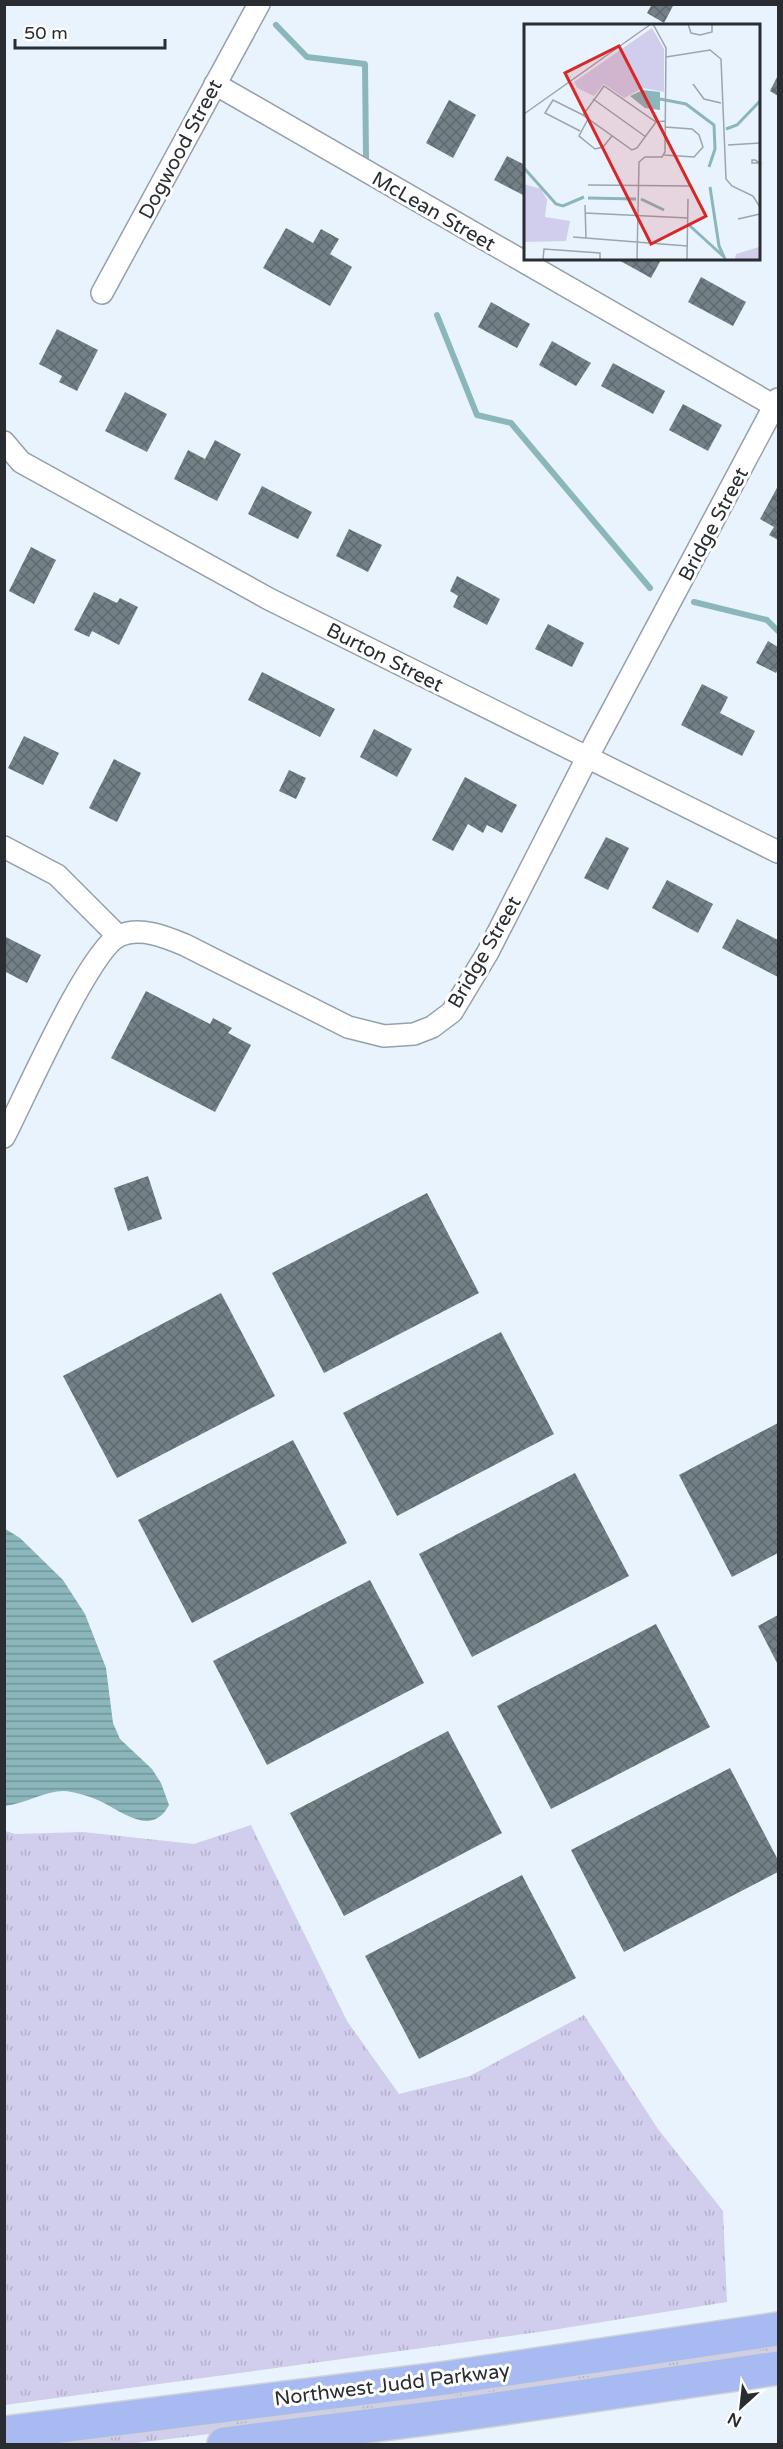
<svg xmlns="http://www.w3.org/2000/svg" width="783" height="2449" viewBox="0 0 783 2449" font-family="'Varela Round',sans-serif">
<defs>
<pattern id="grass-tufts" width="24" height="20" patternUnits="userSpaceOnUse" patternTransform="scale(1.5)"><rect width="24" height="20" fill="#d1cdec"/><path d="M3 7l-1-3M5 7V3M7 7l1-3M15 17l-1-3M17 17v-4M19 17l1-3" fill="none" stroke="#b3b0cb"/></pattern>
<pattern id="water-rules" width="6" height="5" patternUnits="userSpaceOnUse" patternTransform="scale(1.5)"><rect width="6" height="5" fill="#8bb7bc"/><path d="M0 2.5h6" fill="none" stroke="#729599"/></pattern>
<pattern id="building-cross-hatch" width="8" height="8" patternUnits="userSpaceOnUse" patternTransform="scale(1.5)"><rect width="8" height="8" fill="#738086"/><path d="M0 0l8 8M0 8l8-8" fill="none" stroke="#5e696e"/></pattern>
</defs>
<rect width="100%" height="100%" fill="#e9f3fe"/>
<g fill="url(#grass-tufts)">
<path d="M 251,1825 L 347,2021 L 399,2094 L 470,2076 L 584,2015 L 658,2129 L 723,2211 L 727,2302 L 546,2331 L 5,2405 L 5,1831 L 15,1834 L 83,1832 L 194,1844 Z"/>
<path d="M 778,2341 L 778,2355 L 411,2409 L 128,2444 L 10,2444 Z"/>
</g>
<path fill="url(#water-rules)" d="M 4,1528 L 20,1538 L 63,1580 L 85,1614 L 106,1668 L 113,1723 L 120,1739 L 152,1769 L 161,1783 L 169,1805 C 153,1836 125,1814 104,1803 C 92,1797 77,1792 64,1791 C 45,1791 24,1804 5,1806 Z"/>
<g fill="none" stroke-linecap="round" stroke-linejoin="round">
<g stroke="#8bb7bc" stroke-width="6">
<path d="M 276,25 L 307,57 L 365,64 L 366,158"/>
<path d="M 437,315 L 477,415 L 511,423 L 650,588"/>
<path d="M 694,602 L 767,620 L 778,631"/>
</g>
</g>
<g fill="url(#building-cross-hatch)">
<path d="M 652,4 L 674,4 L 664,23 L 647,13 Z"/>
<path d="M 778,75 L 778,96 L 770,91 Z"/>
<path d="M 449,100 L 476,115 L 453,158 L 426,143 Z"/>
<path d="M 507,156 L 525,165 L 525,196 L 494,180 Z"/>
<path d="M 286,228 L 313,243 L 321,229 L 339,239 L 330,254 L 352,267 L 330,306 L 263,268 Z"/>
<path d="M 615,258 L 662,258 L 651,278 Z"/>
<path d="M 701,277 L 746,302 L 733,326 L 688,302 Z"/>
<path d="M 491,302 L 530,324 L 517,348 L 478,327 Z"/>
<path d="M 57,329 L 98,350 L 77,391 L 59,382 L 62,376 L 39,364 Z"/>
<path d="M 552,341 L 591,363 L 576,386 L 539,365 Z"/>
<path d="M 613,363 L 665,391 L 653,414 L 601,386 Z"/>
<path d="M 125,392 L 167,414 L 147,452 L 105,431 Z"/>
<path d="M 683,404 L 722,425 L 708,451 L 669,430 Z"/>
<path d="M 215,440 L 241,454 L 217,501 L 174,479 L 188,450 L 205,459 Z"/>
<path d="M 262,486 L 312,512 L 298,539 L 248,514 Z"/>
<path d="M 778,486 L 778,540 L 769,535 L 774,527 L 760,519 Z"/>
<path d="M 349,529 L 382,545 L 368,572 L 336,556 Z"/>
<path d="M 31,547 L 56,560 L 34,604 L 9,591 Z"/>
<path d="M 457,576 L 500,599 L 487,625 L 453,607 L 458,596 L 450,591 Z"/>
<path d="M 94,592 L 117,603 L 120,598 L 138,607 L 119,645 L 92,631 L 89,637 L 74,630 Z"/>
<path d="M 548,624 L 584,643 L 572,667 L 535,649 Z"/>
<path d="M 768,641 L 778,647 L 778,669 L 776,673 L 756,663 Z"/>
<path d="M 262,672 L 335,709 L 320,737 L 248,700 Z"/>
<path d="M 702,684 L 728,697 L 720,713 L 755,731 L 742,756 L 681,725 Z"/>
<path d="M 374,729 L 412,749 L 397,777 L 360,757 Z"/>
<path d="M 24,736 L 59,753 L 43,785 L 8,768 Z"/>
<path d="M 114,759 L 141,773 L 117,822 L 89,808 Z"/>
<path d="M 289,770 L 306,778 L 296,799 L 279,791 Z"/>
<path d="M 465,777 L 517,805 L 502,833 L 487,825 L 483,833 L 468,824 L 453,851 L 432,840 Z"/>
<path d="M 606,837 L 629,848 L 608,890 L 584,878 Z"/>
<path d="M 667,880 L 713,904 L 698,933 L 652,908 Z"/>
<path d="M 737,919 L 778,940 L 778,977 L 722,948 Z"/>
<path d="M 6,937 L 41,955 L 27,983 L 4,971 Z"/>
<path d="M 146,991 L 210,1024 L 213,1018 L 232,1028 L 228,1033 L 251,1045 L 215,1112 L 111,1058 Z"/>
<path d="M 148,1176 L 162,1219 L 128,1231 L 114,1188 Z"/>
<path d="M 427,1193 L 479,1293 L 324,1373 L 272,1273 Z"/>
<path d="M 221,1293 L 275,1396 L 117,1478 L 63,1376 Z"/>
<path d="M 501,1332 L 554,1434 L 397,1516 L 343,1413 Z"/>
<path d="M 778,1423 L 778,1553 L 732,1577 L 679,1475 Z"/>
<path d="M 293,1440 L 347,1543 L 192,1623 L 138,1520 Z"/>
<path d="M 575,1473 L 629,1576 L 472,1657 L 419,1554 Z"/>
<path d="M 370,1580 L 424,1683 L 267,1765 L 213,1661 Z"/>
<path d="M 778,1615 L 778,1665 L 758,1626 Z"/>
<path d="M 656,1624 L 710,1727 L 551,1809 L 497,1706 Z"/>
<path d="M 448,1731 L 502,1833 L 344,1916 L 290,1813 Z"/>
<path d="M 730,1768 L 778,1860 L 778,1872 L 624,1952 L 571,1850 Z"/>
<path d="M 522,1875 L 576,1978 L 419,2059 L 365,1956 Z"/>
</g>
<g fill="none" stroke-linecap="round" stroke-linejoin="round">
<defs>
<g id="minor">
<path d="M 215,84 L 778,408"/>
<path d="M 102,293 L 259,4"/>
<path d="M 4,442 L 21,462 L 269,599 L 778,852"/>
<path d="M 4,847 L 57,875 L 118,936"/>
<path d="M 4,1137 C 23,1101 89,950 119,936 C 140,926 166,937 185,945 L 348,1027 L 384,1036 L 414,1034 L 432,1027 L 452,1012 L 488,952 L 587,758 L 778,399"/>
</g>
<g id="trunk">
<path d="M 4,2433 L 447,2378 L 778,2329"/>
<path d="M 224,2444 L 455,2415 L 778,2368"/>
</g>
</defs>
<use href="#minor" stroke="#96a0aa" stroke-width="24"/>
<use href="#trunk" stroke="#d0d1d2" stroke-width="36"/>
<use href="#minor" stroke="#fff" stroke-width="21"/>
<use href="#trunk" stroke="#a8baf2" stroke-width="33"/>
</g>
<g text-anchor="middle" stroke-width="6" stroke-linejoin="round" paint-order="stroke">
<g font-size="20" fill="#292d31" stroke="#fff">
<text transform="translate(180 149) rotate(-62)" y="7">Dogwood Street</text>
<text transform="translate(434 211) rotate(30)" y="7">McLean Street</text>
<text transform="translate(713 524) rotate(-62)" y="7">Bridge Street</text>
<text transform="translate(385 657) rotate(27)" y="7">Burton Street</text>
<text transform="translate(484 952) rotate(-60)" y="7">Bridge Street</text>
<text transform="translate(392 2384) rotate(-7)" y="7">Northwest Judd Parkway</text>
</g>
</g>
<g transform="translate(524 24)">
<rect width="236" height="236" fill="#e9f3fe"/>
<path d="M 128,4 L 140,25 L 140,68 L 119,64 L 100,74 L 80,60 L 70,72 L 53,64 L 50,58 ZM 0,160 L 17,165 L 23,176 L 21,193 L 46,197 L 42,217 L 0,218 ZM 235,223 L 235,235 L 211,235 L 212,230 Z" fill="#d1cdec"/>
<path d="M 119,66 L 136,68 L 136,86 L 121,84 L 106,72 Z" fill="#8bb7bc"/>
<path fill="none" stroke="#8bb7bc" stroke-width="3" d="M 136,75 L 162,80 L 190,101 L 191,125 L 185,143M 202,105 L 213,101 L 236,77M 0,144 L 32,180 L 39,182 L 60,173M 186,163 L 195,222 L 201,235M 64,174 L 112,175M 117,175 L 140,186M 165,201 L 199,232"/>
<path fill="none" stroke="#9ca4ac" stroke-width="1.5" d="M 164,0 L 167,9 L 176,11 L 188,8 L 188,0M 142,33 L 186,26 L 197,35 L 202,155 L 208,162 L 229,172 L 236,183M 169,60 L 180,75 L 197,79M 69,75 L 122,113M 0,90 L 127,0M 64,95 L 55,112 L 71,125 L 79,123 L 88,112M 132,98 L 113,124 L 108,126 L 59,91 L 80,62 L 132,98 L 141,97M 56,107 L 21,89 L 29,76 L 59,91M 204,121 L 236,119M 140,131 L 170,133 L 179,123 L 175,111 L 168,105 L 141,103M 228,136 L 231,136 L 236,139 L 228,139 ZM 64,161 L 167,162M 61,181 L 62,214M 61,189 L 164,194M 214,195 L 236,190M 49,213 L 163,222M 19,235 L 20,225 L 76,229 L 76,235M 113,235 L 115,138 L 121,133 L 138,133 L 141,128 L 142,24 L 129,0M 163,235 L 164,175"/>
<path fill="#d62828" fill-opacity="0.15" stroke="#d62828" stroke-width="3" d="M 95,22 L 182,192 L 127,220 L 41,49 Z"/>
<rect width="236" height="236" fill="none" stroke="#292d31" stroke-width="3"/>
</g>
<rect width="783" height="2449" fill="none" stroke="#292d31" stroke-width="12"/>
<g transform="translate(741 2407) rotate(207)" stroke="#ffffff" stroke-width="4.5" paint-order="stroke">
<path d="M0-4.5L10 22L0 15L-10 22Z" fill="#292d31"/>
<text y="-9" font-size="16" font-weight="bold" text-anchor="middle" fill="#292d31">N</text>
</g>
<path d="M15 39v9h150v-9" fill="none" stroke="#292d31" stroke-width="3"/>
<text x="24" y="39" font-size="18" fill="#292d31" stroke="#ffffff" stroke-width="4.5" paint-order="stroke">50 m</text>
</svg>
